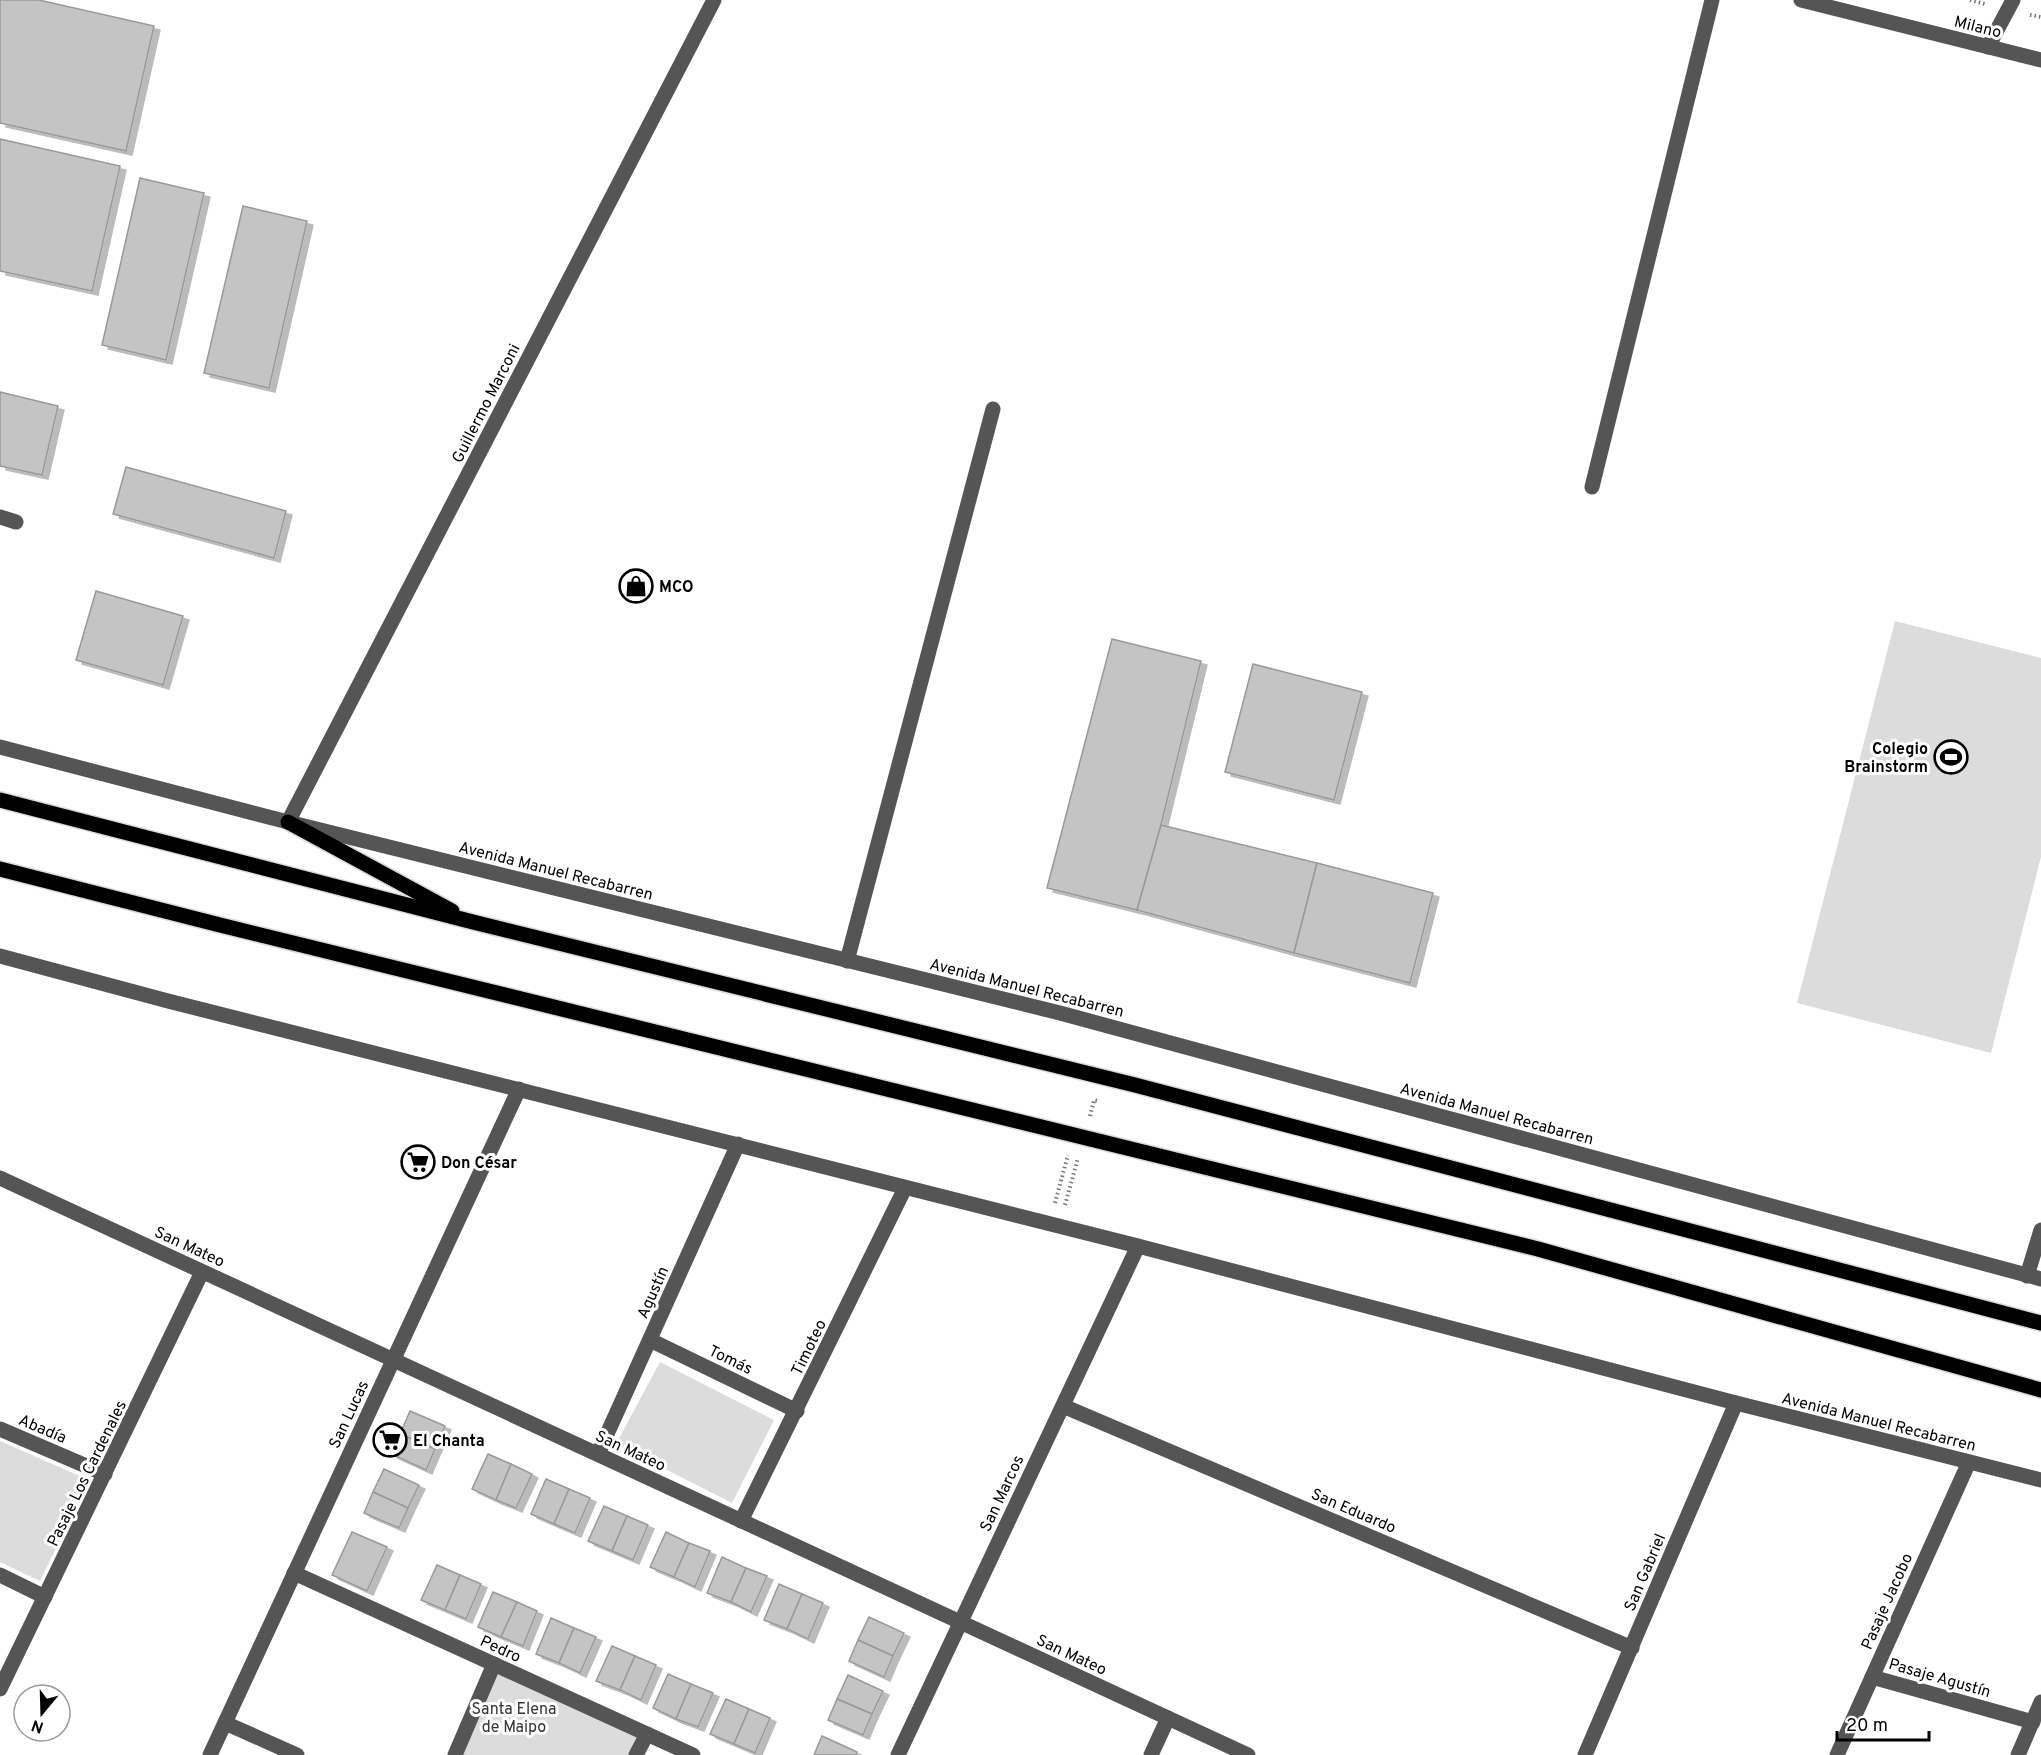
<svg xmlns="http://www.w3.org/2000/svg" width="2041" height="1755" viewBox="0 0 2041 1755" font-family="Overpass,sans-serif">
<defs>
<filter id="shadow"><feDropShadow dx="6" dy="4" stdDeviation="0" flood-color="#0004"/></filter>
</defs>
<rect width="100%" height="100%" fill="#fff"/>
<g fill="#dcdcdc">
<path d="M 1895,621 L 2041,658 L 2041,857 L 1991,1053 L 1797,1003 Z"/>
<path d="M 660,1362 L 774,1420 L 732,1503 L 616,1444 Z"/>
<path d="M 0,1441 L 89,1480 L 40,1581 L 0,1562 Z"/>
<path d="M 494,1667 L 641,1735 L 631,1755 L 458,1755 Z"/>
</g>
<g fill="#c4c4c4" stroke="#999" stroke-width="1.5" filter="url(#shadow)">
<path d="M 0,0 L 39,0 L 154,26 L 126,151 L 0,123 Z"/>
<path d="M 0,139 L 120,166 L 92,291 L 0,271 Z"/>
<path d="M 140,178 L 204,193 L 166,360 L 102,345 Z"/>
<path d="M 243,206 L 307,221 L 269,388 L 204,373 Z"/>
<path d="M 0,392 L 58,406 L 42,475 L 0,466 Z"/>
<path d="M 126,467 L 286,511 L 274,558 L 113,514 Z"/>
<path d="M 96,591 L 183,616 L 163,685 L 76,660 Z"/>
<path d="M 1112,639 L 1201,661 L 1161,825 L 1137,910 L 1047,888 Z"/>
<path d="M 1253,664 L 1362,692 L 1334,800 L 1225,772 Z"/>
<path d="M 1161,825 L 1317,863 L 1294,953 L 1137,910 Z"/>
<path d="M 1317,863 L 1433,893 L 1410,983 L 1294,953 Z"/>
<path d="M 410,1411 L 445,1426 L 435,1449 L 400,1434 Z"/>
<path d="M 400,1434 L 435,1449 L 426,1470 L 391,1454 Z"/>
<path d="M 488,1454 L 511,1464 L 496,1500 L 472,1489 Z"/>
<path d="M 511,1464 L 532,1474 L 516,1508 L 496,1500 Z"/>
<path d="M 384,1469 L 419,1485 L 408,1508 L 373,1492 Z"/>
<path d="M 546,1479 L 569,1489 L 554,1524 L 531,1514 Z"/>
<path d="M 569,1489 L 590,1498 L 575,1533 L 554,1524 Z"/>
<path d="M 373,1492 L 408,1508 L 399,1528 L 364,1513 Z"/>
<path d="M 604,1506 L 627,1516 L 612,1551 L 588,1541 Z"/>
<path d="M 627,1516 L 648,1525 L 633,1560 L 612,1551 Z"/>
<path d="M 352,1532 L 387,1547 L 367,1591 L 332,1575 Z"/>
<path d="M 666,1532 L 689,1543 L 674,1577 L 650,1567 Z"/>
<path d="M 689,1543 L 710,1551 L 695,1587 L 674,1577 Z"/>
<path d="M 722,1557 L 746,1568 L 731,1602 L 707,1593 Z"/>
<path d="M 437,1565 L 460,1575 L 445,1610 L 421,1600 Z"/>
<path d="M 746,1568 L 767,1576 L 751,1612 L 731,1602 Z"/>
<path d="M 460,1575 L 481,1584 L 466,1619 L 445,1610 Z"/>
<path d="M 779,1584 L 802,1594 L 787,1629 L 764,1620 Z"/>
<path d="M 493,1592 L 517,1602 L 501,1637 L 478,1627 Z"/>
<path d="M 802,1594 L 823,1603 L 808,1639 L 787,1629 Z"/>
<path d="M 517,1602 L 537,1611 L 523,1646 L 501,1637 Z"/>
<path d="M 869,1617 L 904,1633 L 893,1656 L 858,1640 Z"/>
<path d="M 551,1618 L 574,1628 L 559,1663 L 536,1654 Z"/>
<path d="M 574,1628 L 596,1637 L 580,1673 L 559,1663 Z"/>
<path d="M 858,1640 L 893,1656 L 884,1677 L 849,1661 Z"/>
<path d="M 612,1646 L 635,1656 L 620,1690 L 596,1681 Z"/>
<path d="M 635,1656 L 656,1665 L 641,1700 L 620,1690 Z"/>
<path d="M 668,1674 L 691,1684 L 676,1719 L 653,1708 Z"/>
<path d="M 848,1675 L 883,1691 L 872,1714 L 837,1699 Z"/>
<path d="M 691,1684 L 713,1693 L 698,1727 L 676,1719 Z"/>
<path d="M 726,1699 L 749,1709 L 734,1744 L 710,1734 Z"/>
<path d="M 837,1699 L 872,1714 L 863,1735 L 828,1720 Z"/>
<path d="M 749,1709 L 770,1718 L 755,1753 L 734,1744 Z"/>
<path d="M 822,1736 L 857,1752 L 856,1755 L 814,1755 Z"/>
</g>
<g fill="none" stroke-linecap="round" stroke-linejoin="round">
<defs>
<g id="major">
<path d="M 0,800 L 473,922 L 1135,1085 L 2041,1323"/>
<path d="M 288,822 L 452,911"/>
<path d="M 0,869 L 220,925 L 1538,1249 L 2041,1390"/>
</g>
</defs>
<use href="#major" stroke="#dbdbdb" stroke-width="18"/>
<g stroke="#777" stroke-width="4" stroke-dasharray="1.5 3" stroke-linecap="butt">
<path d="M 1970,0 L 1985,4"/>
<path d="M 2030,15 L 2041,17"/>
<path d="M 1090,1116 L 1094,1100 L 1098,1101"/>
<path d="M 1055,1203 L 1068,1155"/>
<path d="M 1065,1205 L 1078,1158"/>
</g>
<g stroke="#555" stroke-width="15">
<path d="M 1801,0 L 2041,60"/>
<path d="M 1988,47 L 2013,0"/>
<path d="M 1592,487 L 1712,0"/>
<path d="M 0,517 L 16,522"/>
<path d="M 0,747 L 288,822 L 1060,1013 L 2041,1279"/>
<path d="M 288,822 L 714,0"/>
<path d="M 0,956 L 168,1001 L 1138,1246 L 1736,1403 L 2041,1480"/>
<path d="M 847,961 L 993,409"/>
<path d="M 0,1178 L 1248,1755"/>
<path d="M 2027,1276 L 2041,1230"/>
<path d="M 650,1340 L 797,1411"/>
<path d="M 1063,1406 L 1632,1648"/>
<path d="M 0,1429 L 105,1474"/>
<path d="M 598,1454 L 738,1144"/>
<path d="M 741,1521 L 905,1188"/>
<path d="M 294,1573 L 693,1755"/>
<path d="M 0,1575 L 45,1597"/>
<path d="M 1872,1677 L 2033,1722"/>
<path d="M 0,1689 L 202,1272"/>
<path d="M 225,1723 L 297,1755"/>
<path d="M 210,1755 L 519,1089"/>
<path d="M 455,1755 L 494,1664"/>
<path d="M 636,1755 L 647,1734"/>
<path d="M 898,1755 L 1138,1246"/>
<path d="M 1151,1755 L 1168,1718"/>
<path d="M 1585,1755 L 1736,1403"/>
<path d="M 1837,1755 L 1969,1462"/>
<path d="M 2018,1755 L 2041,1702"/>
</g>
<use href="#major" stroke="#000" stroke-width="15"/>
</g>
<defs>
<symbol id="shop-ring" viewBox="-11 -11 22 22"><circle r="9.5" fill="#fff" stroke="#000" stroke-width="1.5"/><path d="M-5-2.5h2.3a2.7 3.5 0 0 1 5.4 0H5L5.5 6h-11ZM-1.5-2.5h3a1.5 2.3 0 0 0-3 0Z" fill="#000"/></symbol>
<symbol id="stadium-ring" viewBox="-11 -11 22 22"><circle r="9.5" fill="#fff" stroke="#000" stroke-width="1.5"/><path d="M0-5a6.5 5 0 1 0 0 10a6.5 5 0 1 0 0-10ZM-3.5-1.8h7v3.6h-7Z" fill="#000"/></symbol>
<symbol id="supermarket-ring" viewBox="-11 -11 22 22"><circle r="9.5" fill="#fff" stroke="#000" stroke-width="1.5"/><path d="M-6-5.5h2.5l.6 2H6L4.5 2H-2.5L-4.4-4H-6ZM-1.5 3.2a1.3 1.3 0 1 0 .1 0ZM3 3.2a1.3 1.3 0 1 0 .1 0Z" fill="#000"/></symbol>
</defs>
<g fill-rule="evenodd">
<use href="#shop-ring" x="617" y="567" width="38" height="38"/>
<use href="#stadium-ring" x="1932" y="738" width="38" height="38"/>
<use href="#supermarket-ring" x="399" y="1143" width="38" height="38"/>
<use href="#supermarket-ring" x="371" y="1421" width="38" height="38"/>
</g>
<g text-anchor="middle" stroke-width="6" stroke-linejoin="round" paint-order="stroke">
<g font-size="16" fill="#000" stroke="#fff">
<text transform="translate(1978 26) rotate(14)" y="6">Milano</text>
<text transform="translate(485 403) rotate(-63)" y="6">Guillermo Marconi</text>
<text transform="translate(556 870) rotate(14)" y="6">Avenida Manuel Recabarren</text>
<text transform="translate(1027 987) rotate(14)" y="6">Avenida Manuel Recabarren</text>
<text transform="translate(1497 1113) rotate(15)" y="6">Avenida Manuel Recabarren</text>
<text transform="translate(190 1246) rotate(25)" y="6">San Mateo</text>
<text transform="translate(652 1292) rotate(-66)" y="6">Agustín</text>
<text transform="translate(808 1347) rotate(-64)" y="6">Timoteo</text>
<text transform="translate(731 1359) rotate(26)" y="6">Tomás</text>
<text transform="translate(348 1414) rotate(-65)" y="6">San Lucas</text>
<text transform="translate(1879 1421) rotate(14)" y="6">Avenida Manuel Recabarren</text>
<text transform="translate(43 1428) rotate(23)" y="6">Abadía</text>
<text transform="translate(631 1450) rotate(25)" y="6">San Mateo</text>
<text transform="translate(86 1473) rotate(-64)" y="6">Pasaje Los Cardenales</text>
<text transform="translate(1001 1493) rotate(-65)" y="6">San Marcos</text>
<text transform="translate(1354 1510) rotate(23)" y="6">San Eduardo</text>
<text transform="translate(1644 1572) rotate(-67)" y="6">San Gabriel</text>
<text transform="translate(1886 1601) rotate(-66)" y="6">Pasaje Jacobo</text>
<text transform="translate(501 1648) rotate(25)" y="6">Pedro</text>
<text transform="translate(1072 1654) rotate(25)" y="6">San Mateo</text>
<text transform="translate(1940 1677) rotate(16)" y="6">Pasaje Agustín</text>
</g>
<g font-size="16" font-weight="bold" fill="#000" stroke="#fff" text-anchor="start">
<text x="659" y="592">MCO</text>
<text x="1928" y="754" text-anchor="end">Colegio<tspan x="1928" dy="18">Brainstorm</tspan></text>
<text x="441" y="1168">Don César</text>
<text x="413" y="1446">El Chanta</text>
</g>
<g font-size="16" fill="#333" stroke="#fff">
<text x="514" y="1714">Santa Elena<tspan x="514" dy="18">de Maipo</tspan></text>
</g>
</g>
<g transform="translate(42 1713) rotate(199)"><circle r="28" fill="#ffffff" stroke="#999999" stroke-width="1.5"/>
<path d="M0-4.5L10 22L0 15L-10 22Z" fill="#000000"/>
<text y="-9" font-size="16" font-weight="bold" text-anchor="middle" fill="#000000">N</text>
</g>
<path d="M1837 1731v9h92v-9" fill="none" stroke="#000000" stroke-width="3"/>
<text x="1846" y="1731" font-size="18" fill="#000000" stroke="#ffffff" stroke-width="4.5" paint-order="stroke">20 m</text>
</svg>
